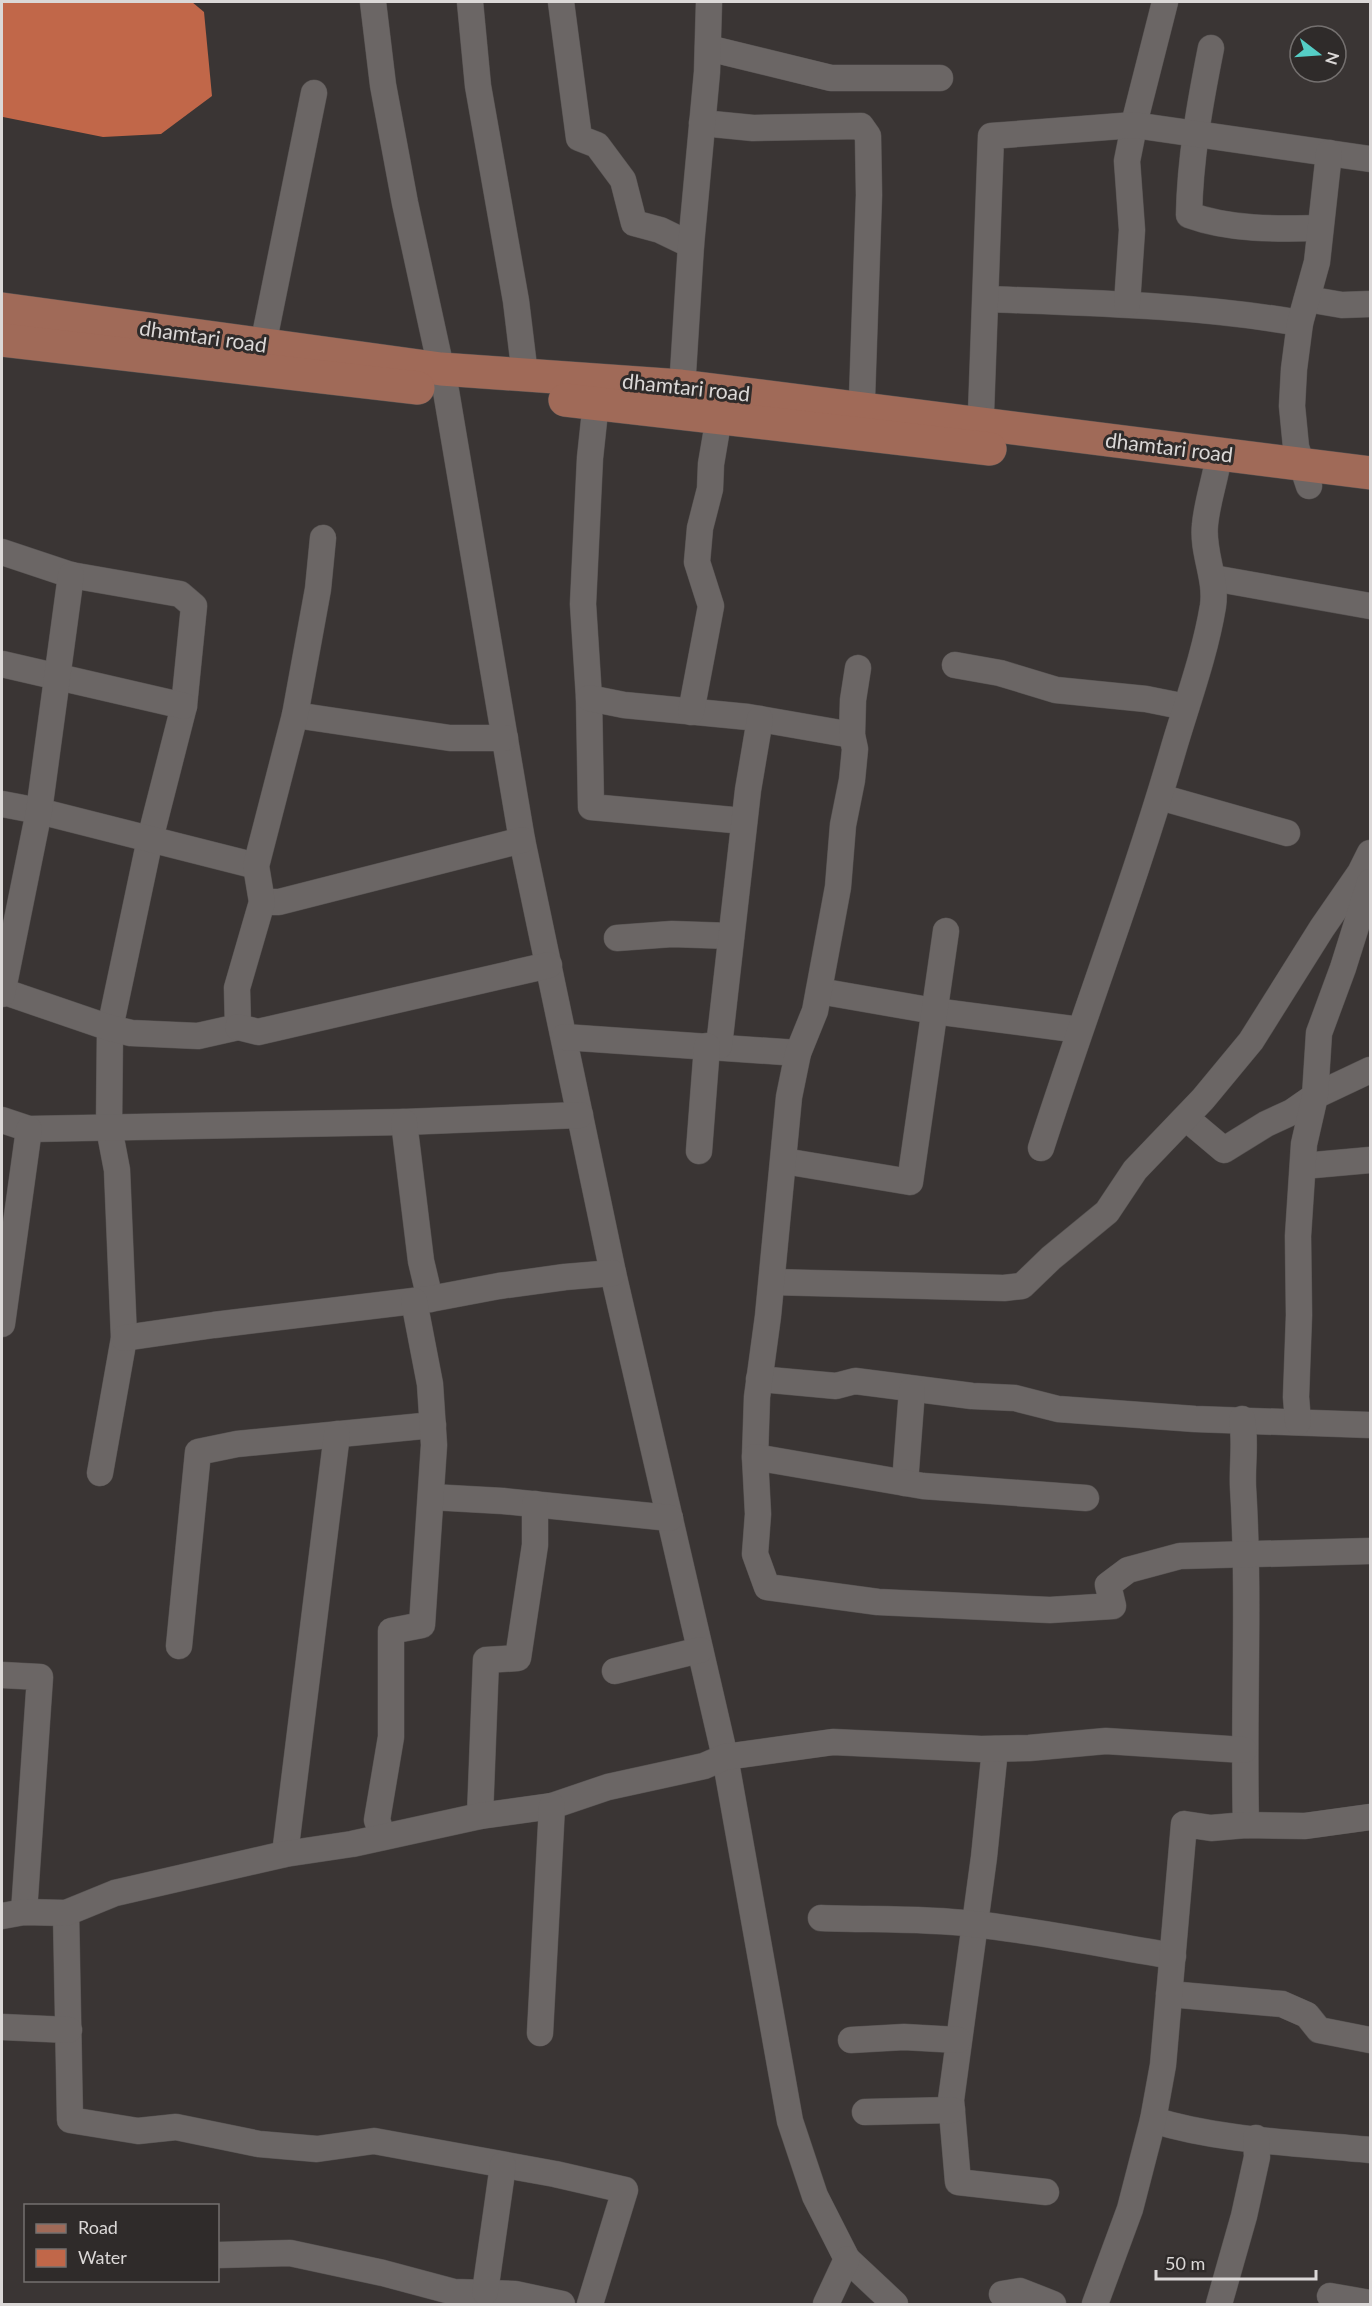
<svg xmlns="http://www.w3.org/2000/svg" width="1372" height="2306" viewBox="0 0 1372 2306" font-family="Lato,sans-serif">
<rect width="100%" height="100%" fill="#3a3534"/>
<path fill="#c16749" d="M 2,2 L 192,2 L 204,12 L 212,96 L 161,134 L 103,137 L 3,117 Z"/>
<g fill="none" stroke-linecap="round" stroke-linejoin="round">
<defs>
<g id="minor">
<path d="M 373,2 L 383,85 L 405,203 L 446,391 L 522,840 L 613,1273 L 725,1757 L 790,2121 L 815,2196 L 847,2259 L 895,2304"/>
<path d="M 470,2 L 478,86 L 516,301 L 525,375"/>
<path d="M 561,2 L 579,138 L 597,145 L 623,180 L 634,223 L 660,230 L 691,245"/>
<path d="M 708,48 L 831,78 L 940,78"/>
<path d="M 1211,48 C 1200,103 1190,159 1189,215 C 1230,230 1276,229 1320,228"/>
<path d="M 702,123 L 753,128 L 861,126 L 868,136 L 869,195 L 861,427"/>
<path d="M 986,299 C 1091,303 1196,305 1300,323"/>
<path d="M 1307,299 L 1342,305 L 1370,304"/>
<path d="M 1127,304 L 1132,230 L 1127,161 L 1136,116 L 1165,2"/>
<path d="M 263,345 L 314,93"/>
<path d="M 596,402 L 590,458 L 583,604 L 589,698 L 591,807 L 744,821"/>
<path d="M 681,405 L 691,245 L 707,72 L 709,2"/>
<path d="M 980,441 L 991,136 L 1134,125 L 1370,159"/>
<path d="M 1309,486 L 1296,447 L 1292,406 L 1294,369 L 1300,323 L 1317,262 L 1329,153"/>
<path d="M 2,552 L 71,575 L 180,594 L 194,606 L 184,706 L 150,839 L 110,1028 L 109,1128 L 117,1170 L 124,1338 L 100,1473"/>
<path d="M 1213,578 L 1370,606"/>
<path d="M 2,664 L 184,706"/>
<path d="M 955,665 L 1000,673 L 1056,690 L 1146,699 L 1186,707"/>
<path d="M 589,698 L 624,705 L 748,717 L 852,735"/>
<path d="M 691,712 L 711,606 L 697,562 L 700,528 L 710,489 L 711,464 L 719,417"/>
<path d="M 295,715 L 450,738 L 505,738"/>
<path d="M 1160,797 L 1287,833"/>
<path d="M 2,804 L 39,811 L 256,866"/>
<path d="M 262,902 L 279,902 L 522,840"/>
<path d="M 617,938 L 672,934 L 731,936"/>
<path d="M 2,991 L 110,1028 L 131,1033 L 198,1036 L 238,1027 L 237,988 L 262,902 L 256,866 L 295,715 L 318,589 L 323,538"/>
<path d="M 819,991 L 934,1011 L 1080,1030"/>
<path d="M 2,994 L 39,811 L 71,575"/>
<path d="M 238,1027 L 258,1032 L 549,965"/>
<path d="M 564,1037 L 798,1053"/>
<path d="M 719,1046 L 748,790 L 760,719"/>
<path d="M 1186,1118 L 1224,1150 L 1266,1124 L 1292,1112 L 1315,1096 L 1370,1070"/>
<path d="M 2,1120 L 29,1129 L 404,1122 L 580,1115"/>
<path d="M 404,1122 L 421,1261 L 430,1299"/>
<path d="M 1041,1148 C 1084,1014 1135,882 1174,747 C 1188,700 1205,654 1213,606 C 1217,578 1202,553 1205,525 C 1207,501 1216,478 1219,454"/>
<path d="M 699,1151 L 707,1046"/>
<path d="M 784,1161 L 910,1182 L 946,931"/>
<path d="M 1303,1166 L 1370,1160"/>
<path d="M 772,1282 L 1004,1288 L 1022,1286 L 1051,1258 L 1107,1212 L 1135,1170 L 1203,1099 L 1251,1041 L 1322,928 L 1360,873 L 1370,853"/>
<path d="M 2,1324 L 29,1129"/>
<path d="M 124,1338 L 214,1325 L 430,1299 L 499,1286 L 565,1277 L 613,1273"/>
<path d="M 759,1379 L 836,1386 L 855,1381 L 972,1396 L 1015,1398 L 1058,1409 L 1195,1419 L 1370,1425"/>
<path d="M 1242,1419 C 1246,1442 1242,1464 1243,1487 C 1250,1600 1243,1712 1246,1825"/>
<path d="M 1298,1422 L 1296,1397 L 1299,1315 L 1298,1236 L 1304,1144 L 1315,1096 L 1319,1033 L 1343,968 L 1370,882"/>
<path d="M 755,1457 L 757,1397 L 768,1316 L 789,1097 L 798,1053 L 815,1011 L 838,887 L 843,825 L 852,780 L 855,749 L 852,735 L 853,700 L 858,668"/>
<path d="M 905,1483 L 912,1390"/>
<path d="M 431,1497 L 503,1501 L 670,1518"/>
<path d="M 1086,1498 L 923,1486 L 755,1457 L 758,1514 L 755,1554 L 767,1587 L 878,1602 L 1050,1610 L 1113,1606 L 1108,1585 L 1128,1570 L 1180,1556 L 1370,1551"/>
<path d="M 179,1646 L 198,1452 L 237,1444 L 433,1425"/>
<path d="M 615,1671 L 700,1650"/>
<path d="M 2,1675 L 40,1677 L 24,1912"/>
<path d="M 995,1749 L 984,1857 L 951,2100 L 958,2182 L 1046,2192"/>
<path d="M 480,1816 L 486,1660 L 518,1658 L 535,1545 L 535,1504"/>
<path d="M 383,1837 L 377,1820 L 391,1737 L 391,1631 L 422,1625 L 434,1445 L 430,1384 L 414,1301"/>
<path d="M 285,1854 L 337,1434"/>
<path d="M 66,1913 L 70,2120 L 138,2131 L 176,2127 L 259,2144 L 317,2149 L 374,2141 L 555,2174 L 625,2190 L 590,2304"/>
<path d="M 2,1916 L 24,1912 L 66,1913 L 115,1893 L 285,1854 L 352,1844 L 480,1816 L 552,1806 L 608,1787 L 704,1766 L 725,1757 L 833,1742 L 981,1749 L 1029,1748 L 1106,1741 L 1244,1750"/>
<path d="M 821,1918 C 871,1920 922,1918 973,1924 C 1039,1931 1106,1945 1173,1956"/>
<path d="M 1169,1994 L 1282,2004 L 1307,2015 L 1319,2030 L 1370,2040"/>
<path d="M 2,2027 L 69,2030"/>
<path d="M 540,2033 L 552,1806"/>
<path d="M 851,2040 L 904,2037 L 958,2040"/>
<path d="M 865,2112 L 952,2110"/>
<path d="M 1153,2120 C 1220,2141 1300,2143 1370,2150"/>
<path d="M 218,2255 L 290,2253 L 383,2273 L 454,2292 L 515,2294 L 562,2304"/>
<path d="M 485,2292 L 503,2165"/>
<path d="M 1002,2294 L 1020,2291 L 1053,2304"/>
<path d="M 1330,2296 L 1370,2303"/>
<path d="M 826,2304 L 847,2259"/>
<path d="M 1095,2304 L 1130,2209 L 1153,2120 L 1163,2065 L 1184,1824 L 1211,1828 L 1246,1825 L 1305,1826 L 1370,1817"/>
<path d="M 1219,2304 L 1244,2216 L 1257,2157 L 1256,2138"/>
</g>
<g id="major">
<path d="M 2,309 L 441,369 L 681,386 L 1370,473"/>
<path d="M 2,340 L 418,388"/>
<path d="M 565,400 L 990,449"/>
</g>
</defs>
<use href="#minor" stroke="#555150" stroke-width="27"/>
<use href="#major" stroke="#555150" stroke-width="34"/>
<use href="#minor" stroke="#6b6665" stroke-width="26"/>
<use href="#major" stroke="#a06a58" stroke-width="33"/>
</g>
<g text-anchor="middle" stroke-width="6" stroke-linejoin="round" paint-order="stroke">
<g font-size="21" fill="#dbd8d7" stroke="#2f2b2a">
<text transform="translate(203 337) rotate(8)" y="7">dhamtari road</text>
<text transform="translate(686 388) rotate(6)" y="7">dhamtari road</text>
<text transform="translate(1169 448) rotate(7)" y="7">dhamtari road</text>
</g>
</g>
<rect width="1372" height="2306" fill="none" stroke="#dbd8d7" stroke-width="6"/>
<rect x="24" y="2204" width="195" height="78" fill="#2f2b2a" stroke="#74706f" stroke-width="1.5"/>
<rect x="36" y="2224" width="30" height="9" fill="#a06a58" stroke="#74706f" stroke-width="1.5"/>
<text x="78" y="2234" font-size="18" fill="#dbd8d7">Road</text>
<rect x="36" y="2249" width="30" height="18" fill="#c16749" stroke="#74706f" stroke-width="1.5"/>
<text x="78" y="2264" font-size="18" fill="#dbd8d7">Water</text>
<g transform="translate(1318 54) rotate(107)"><circle r="28" fill="#2f2b2a" stroke="#74706f" stroke-width="1.5"/>
<path d="M0-4.5L10 22L0 15L-10 22Z" fill="#55cec6"/>
<text y="-9" font-size="16" font-weight="bold" text-anchor="middle" fill="#dbd8d7">N</text>
</g>
<path d="M1156 2270v9h160v-9" fill="none" stroke="#dbd8d7" stroke-width="3"/>
<text x="1165" y="2270" font-size="18" fill="#dbd8d7" stroke="#2f2b2a" stroke-width="4.5" paint-order="stroke">50 m</text>
</svg>
